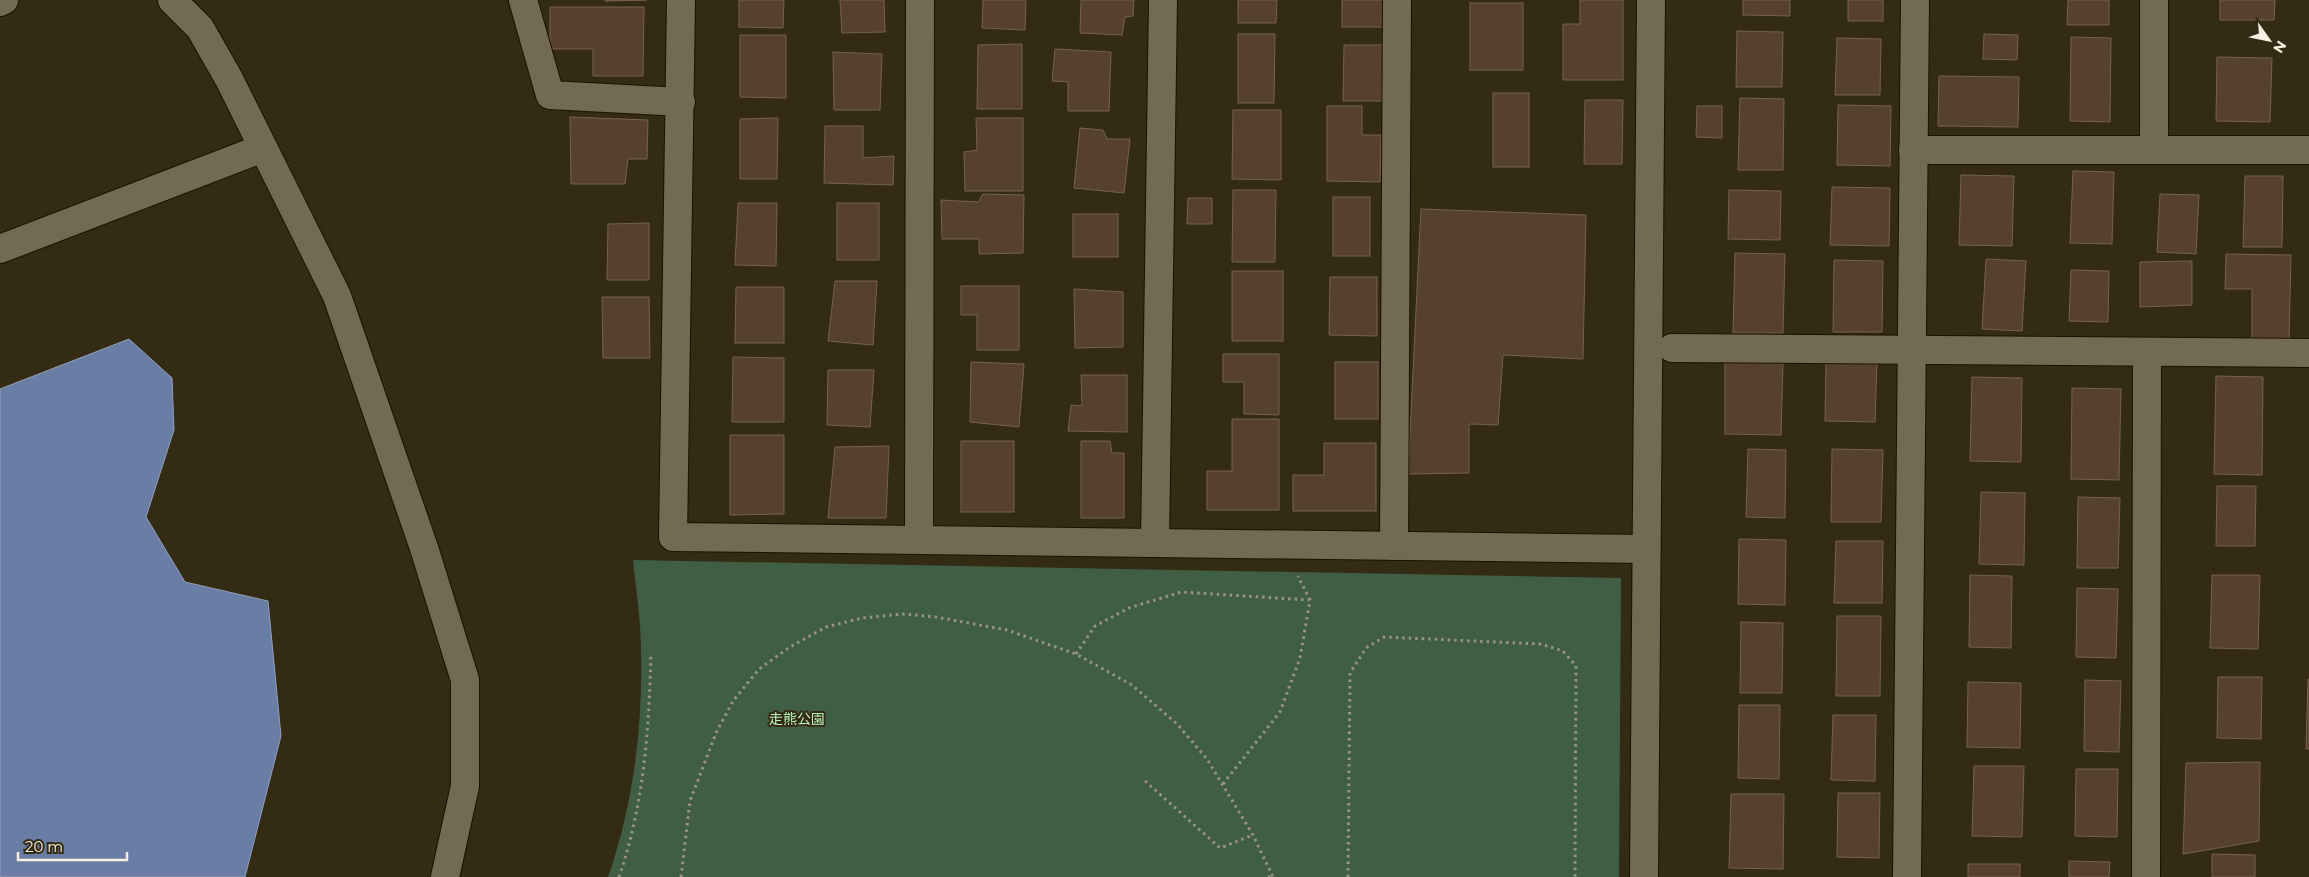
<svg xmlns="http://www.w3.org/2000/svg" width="2309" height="877" viewBox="0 0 2309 877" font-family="Montserrat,'Noto Sans JP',sans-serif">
<rect width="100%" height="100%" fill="#332b13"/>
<path fill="#3f5e43" d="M 633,560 L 1621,578 L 1619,877 L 608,877 C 633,806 643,727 641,651 C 641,621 636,590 633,560 Z"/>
<path fill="#6a7da4" stroke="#94a0b6" d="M 129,339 L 172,378 L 174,430 L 146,517 L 185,582 L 268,601 L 281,736 L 245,877 L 0,877 L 0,389 Z"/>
<g fill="#55412e" stroke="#77624e">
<path d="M 605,0 L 647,0 L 605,1 Z"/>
<path d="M 739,0 L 784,0 L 783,28 L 739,27 Z"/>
<path d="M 840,0 L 884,0 L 885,32 L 842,33 Z"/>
<path d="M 983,0 L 1026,0 L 1025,30 L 982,28 Z"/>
<path d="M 1081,0 L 1134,0 L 1133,16 L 1125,17 L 1122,35 L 1080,33 Z"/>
<path d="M 1238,0 L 1277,0 L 1276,23 L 1238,23 Z"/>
<rect x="1342" y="0" width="42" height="27"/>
<path d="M 1580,0 L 1623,0 L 1623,80 L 1563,80 L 1563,24 L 1580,24 Z"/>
<path d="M 1743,0 L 1790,0 L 1790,16 L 1743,15 Z"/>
<rect x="1848" y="0" width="35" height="21"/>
<path d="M 2068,0 L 2109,0 L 2109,25 L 2067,25 Z"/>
<path d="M 2220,0 L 2275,0 L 2274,20 L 2220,20 Z"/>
<rect x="1470" y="3" width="53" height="67"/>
<path d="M 550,7 L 644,7 L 643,76 L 593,76 L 593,49 L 550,49 Z"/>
<path d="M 1737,31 L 1783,32 L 1782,87 L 1736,87 Z"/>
<path d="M 1238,34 L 1275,34 L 1274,103 L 1238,103 Z"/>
<path d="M 1984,34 L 2018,35 L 2017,60 L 1983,59 Z"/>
<path d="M 740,35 L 786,35 L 786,98 L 740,97 Z"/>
<path d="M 2071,37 L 2111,38 L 2110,122 L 2070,121 Z"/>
<path d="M 1837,38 L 1881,39 L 1880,95 L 1835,95 Z"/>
<path d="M 1022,44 L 1022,109 L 977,109 L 978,45 Z"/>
<path d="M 1344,45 L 1383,45 L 1382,101 L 1343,101 Z"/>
<path d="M 1055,49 L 1111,52 L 1109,111 L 1068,111 L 1068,82 L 1052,81 Z"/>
<path d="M 833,52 L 882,54 L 880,110 L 834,110 Z"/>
<path d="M 2217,57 L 2272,58 L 2270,122 L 2216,121 Z"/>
<path d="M 1939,76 L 2019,77 L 2018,127 L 1938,126 Z"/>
<rect x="1493" y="93" width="36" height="74"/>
<path d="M 1740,98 L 1784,99 L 1783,170 L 1738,170 Z"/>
<path d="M 1585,100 L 1623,100 L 1622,164 L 1584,164 Z"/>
<path d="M 1838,105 L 1891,106 L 1890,166 L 1837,165 Z"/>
<path d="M 1327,106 L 1362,106 L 1362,135 L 1381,135 L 1380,182 L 1327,181 Z"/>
<path d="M 1697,106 L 1722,106 L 1722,138 L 1696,137 Z"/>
<path d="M 1233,110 L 1281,110 L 1281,180 L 1232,179 Z"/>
<path d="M 570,117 L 648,120 L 647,159 L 628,159 L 625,184 L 571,184 Z"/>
<path d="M 778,118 L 777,179 L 740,179 L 740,119 Z"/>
<path d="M 976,118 L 1023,118 L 1023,191 L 965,191 L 964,152 L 977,150 Z"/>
<path d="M 825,126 L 863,126 L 863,158 L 894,156 L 893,185 L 824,183 Z"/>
<path d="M 1080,128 L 1103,130 L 1107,139 L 1130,139 L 1124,193 L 1074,188 Z"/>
<path d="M 2073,171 L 2114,172 L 2112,244 L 2070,243 Z"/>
<path d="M 1961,175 L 2014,176 L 2012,246 L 1959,245 Z"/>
<path d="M 2245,176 L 2283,176 L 2282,247 L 2243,247 Z"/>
<path d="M 1832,187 L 1890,188 L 1889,246 L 1830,245 Z"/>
<path d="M 1233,190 L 1276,190 L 1275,262 L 1232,262 Z"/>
<path d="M 1729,190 L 1781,191 L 1780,240 L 1728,239 Z"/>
<path d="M 983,194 L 1024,195 L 1023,253 L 979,254 L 979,239 L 942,239 L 941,200 L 978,202 Z"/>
<path d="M 2160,194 L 2199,195 L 2196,254 L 2157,252 Z"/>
<rect x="1333" y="197" width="37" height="59"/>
<path d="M 1188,198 L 1212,198 L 1212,224 L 1187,224 Z"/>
<path d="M 738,203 L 777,203 L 776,266 L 735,265 Z"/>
<rect x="837" y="203" width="42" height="57"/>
<path d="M 1421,209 L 1586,215 L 1583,359 L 1503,355 L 1498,425 L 1469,424 L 1469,473 L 1408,474 Z"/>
<rect x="1073" y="214" width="45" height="43"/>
<path d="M 649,223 L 649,280 L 607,280 L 608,224 Z"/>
<path d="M 1735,253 L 1785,254 L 1783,333 L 1733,333 Z"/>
<path d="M 2226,254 L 2291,255 L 2289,340 L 2252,339 L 2252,289 L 2225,289 Z"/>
<path d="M 1986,259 L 2026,261 L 2022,331 L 1982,329 Z"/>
<path d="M 1834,260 L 1883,261 L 1882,332 L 1833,332 Z"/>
<path d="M 2192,261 L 2192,305 L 2140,307 L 2140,262 Z"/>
<path d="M 2071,270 L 2109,271 L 2108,322 L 2069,321 Z"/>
<rect x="1232" y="271" width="51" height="70"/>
<path d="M 1330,277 L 1377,277 L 1377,336 L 1329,335 Z"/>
<path d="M 835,281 L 877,281 L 873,345 L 828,341 Z"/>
<path d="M 961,286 L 1019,286 L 1019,350 L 977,350 L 977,315 L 961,315 Z"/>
<path d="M 736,287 L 784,287 L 784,343 L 735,343 Z"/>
<path d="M 1074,289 L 1123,292 L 1123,347 L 1075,348 Z"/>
<path d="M 602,297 L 649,297 L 650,358 L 603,358 Z"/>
<path d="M 1223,354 L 1279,354 L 1279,415 L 1244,414 L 1244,382 L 1223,382 Z"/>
<path d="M 733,357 L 784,358 L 784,422 L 732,422 Z"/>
<path d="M 1725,359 L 1783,360 L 1781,435 L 1725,434 Z"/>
<path d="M 1826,360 L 1877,361 L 1875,422 L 1825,421 Z"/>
<path d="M 971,362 L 1024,364 L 1019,427 L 970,422 Z"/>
<rect x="1335" y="362" width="43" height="57"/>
<path d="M 828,370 L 874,370 L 870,427 L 827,425 Z"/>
<path d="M 1081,375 L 1127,375 L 1127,432 L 1068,431 L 1071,405 L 1082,406 Z"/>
<path d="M 2216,376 L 2263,377 L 2262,475 L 2214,474 Z"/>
<path d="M 1972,377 L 2022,378 L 2021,462 L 1970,461 Z"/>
<path d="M 2072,388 L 2121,389 L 2119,480 L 2071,479 Z"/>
<path d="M 1232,419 L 1279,419 L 1279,510 L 1207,510 L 1207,471 L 1232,471 Z"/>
<path d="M 730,435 L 784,435 L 784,514 L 730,515 Z"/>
<rect x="961" y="441" width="53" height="71"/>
<path d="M 1081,441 L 1110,441 L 1112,453 L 1124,453 L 1124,518 L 1081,518 Z"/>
<path d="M 1324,443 L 1376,443 L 1376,511 L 1293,511 L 1293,475 L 1324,475 Z"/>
<path d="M 889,446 L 886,518 L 828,518 L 835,447 Z"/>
<path d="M 1748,449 L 1786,450 L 1785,518 L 1746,517 Z"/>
<path d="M 1832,449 L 1883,450 L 1881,522 L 1831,522 Z"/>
<path d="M 2217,486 L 2256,486 L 2255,546 L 2216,546 Z"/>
<path d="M 1981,492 L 2025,493 L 2024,565 L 1979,564 Z"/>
<path d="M 2078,497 L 2120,498 L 2118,568 L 2077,568 Z"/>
<path d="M 1739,539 L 1786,540 L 1785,605 L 1738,604 Z"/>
<path d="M 1836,541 L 1883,541 L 1882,603 L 1834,603 Z"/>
<path d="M 1970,575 L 2012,576 L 2011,648 L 1969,647 Z"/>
<path d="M 2212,575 L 2260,575 L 2258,649 L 2210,648 Z"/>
<path d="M 2077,588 L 2118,589 L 2116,658 L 2076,657 Z"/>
<path d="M 1837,616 L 1881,616 L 1880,696 L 1836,696 Z"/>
<path d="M 1741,622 L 1783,623 L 1782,693 L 1740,693 Z"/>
<path d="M 2218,677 L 2262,677 L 2261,739 L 2217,738 Z"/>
<path d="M 2308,679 L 2309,679 L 2309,749 L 2306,749 Z"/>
<path d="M 2085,680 L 2121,681 L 2119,752 L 2084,751 Z"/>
<path d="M 1968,682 L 2021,683 L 2020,748 L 1967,747 Z"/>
<path d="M 1739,705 L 1780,705 L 1779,779 L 1738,778 Z"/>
<path d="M 1833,715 L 1876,715 L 1875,781 L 1831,780 Z"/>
<path d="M 2260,762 L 2259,841 L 2183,854 L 2186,763 Z"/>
<path d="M 1974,766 L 2024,766 L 2022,837 L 1972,836 Z"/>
<path d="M 2076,769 L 2118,769 L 2117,837 L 2075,836 Z"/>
<path d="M 1838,793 L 1880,793 L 1879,858 L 1837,857 Z"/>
<path d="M 1731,794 L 1784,794 L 1783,869 L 1729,868 Z"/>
<path d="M 2212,854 L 2255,855 L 2255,877 L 2212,877 Z"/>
<path d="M 2069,861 L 2110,862 L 2109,877 L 2069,877 Z"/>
<rect x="1968" y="864" width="52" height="13"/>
</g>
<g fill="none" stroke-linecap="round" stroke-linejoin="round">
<defs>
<g id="street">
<path d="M 172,0 L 200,28 L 229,79 L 337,296 L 424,548 L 465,680 L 465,786 L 445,877"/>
<path d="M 523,0 L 550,95 L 681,102"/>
<path d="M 681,0 L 673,537 L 1646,549"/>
<path d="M 2154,0 L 2154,150"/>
<path d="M 0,2 L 4,0"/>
<path d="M 1913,150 L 2309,150"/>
<path d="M 0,249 L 263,148"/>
<path d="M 1672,348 L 2309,353"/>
<path d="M 919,539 L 920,0"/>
<path d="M 1155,543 L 1163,0"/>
<path d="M 1394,546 L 1397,0"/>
<path d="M 1644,877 L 1651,0"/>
<path d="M 1907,877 L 1915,0"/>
<path d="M 2146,877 L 2147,352"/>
</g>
</defs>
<use href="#street" stroke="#1a1300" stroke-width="30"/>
<g stroke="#9a9480" stroke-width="3" stroke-dasharray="2.5 4" stroke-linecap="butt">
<path d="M 1076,654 L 1095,626 L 1129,608 L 1181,592 L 1309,600"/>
<path d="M 1145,781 L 1220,848 L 1253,835"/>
<path d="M 1223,784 L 1280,712 L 1300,658 L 1310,600 L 1298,576"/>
<path d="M 619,877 C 644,805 649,729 651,654"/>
<path d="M 681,877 L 690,801 L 716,733 L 733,701 L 759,669 L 790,647 L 826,627 L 862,618 L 903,614 L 936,617 L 1007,630 L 1076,654 L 1132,685 L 1177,724 L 1207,759 L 1253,835 L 1273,877"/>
<path d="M 1268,877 L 1273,876"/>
<path d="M 1348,877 L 1350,673 L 1366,648 L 1384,637 L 1541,644 L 1563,651 L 1576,666 L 1575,877"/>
</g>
<use href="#street" stroke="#736b51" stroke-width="28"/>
</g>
<g text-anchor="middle" stroke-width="4" stroke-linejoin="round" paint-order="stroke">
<g font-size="14" fill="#b8f3be" stroke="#332b13">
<text x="797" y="724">走熊公園</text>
</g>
</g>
<g transform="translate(2269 40) rotate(123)" stroke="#332b13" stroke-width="4" paint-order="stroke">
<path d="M0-4L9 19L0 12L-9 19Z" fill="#f5f0e1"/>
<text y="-8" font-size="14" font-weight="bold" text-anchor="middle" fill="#f5f0e1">N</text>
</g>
<path d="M18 852v8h109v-8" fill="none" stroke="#f5f0e1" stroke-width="2.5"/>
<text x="25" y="852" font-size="15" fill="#f5f0e1" stroke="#332b13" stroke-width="4" paint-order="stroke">20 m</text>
</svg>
